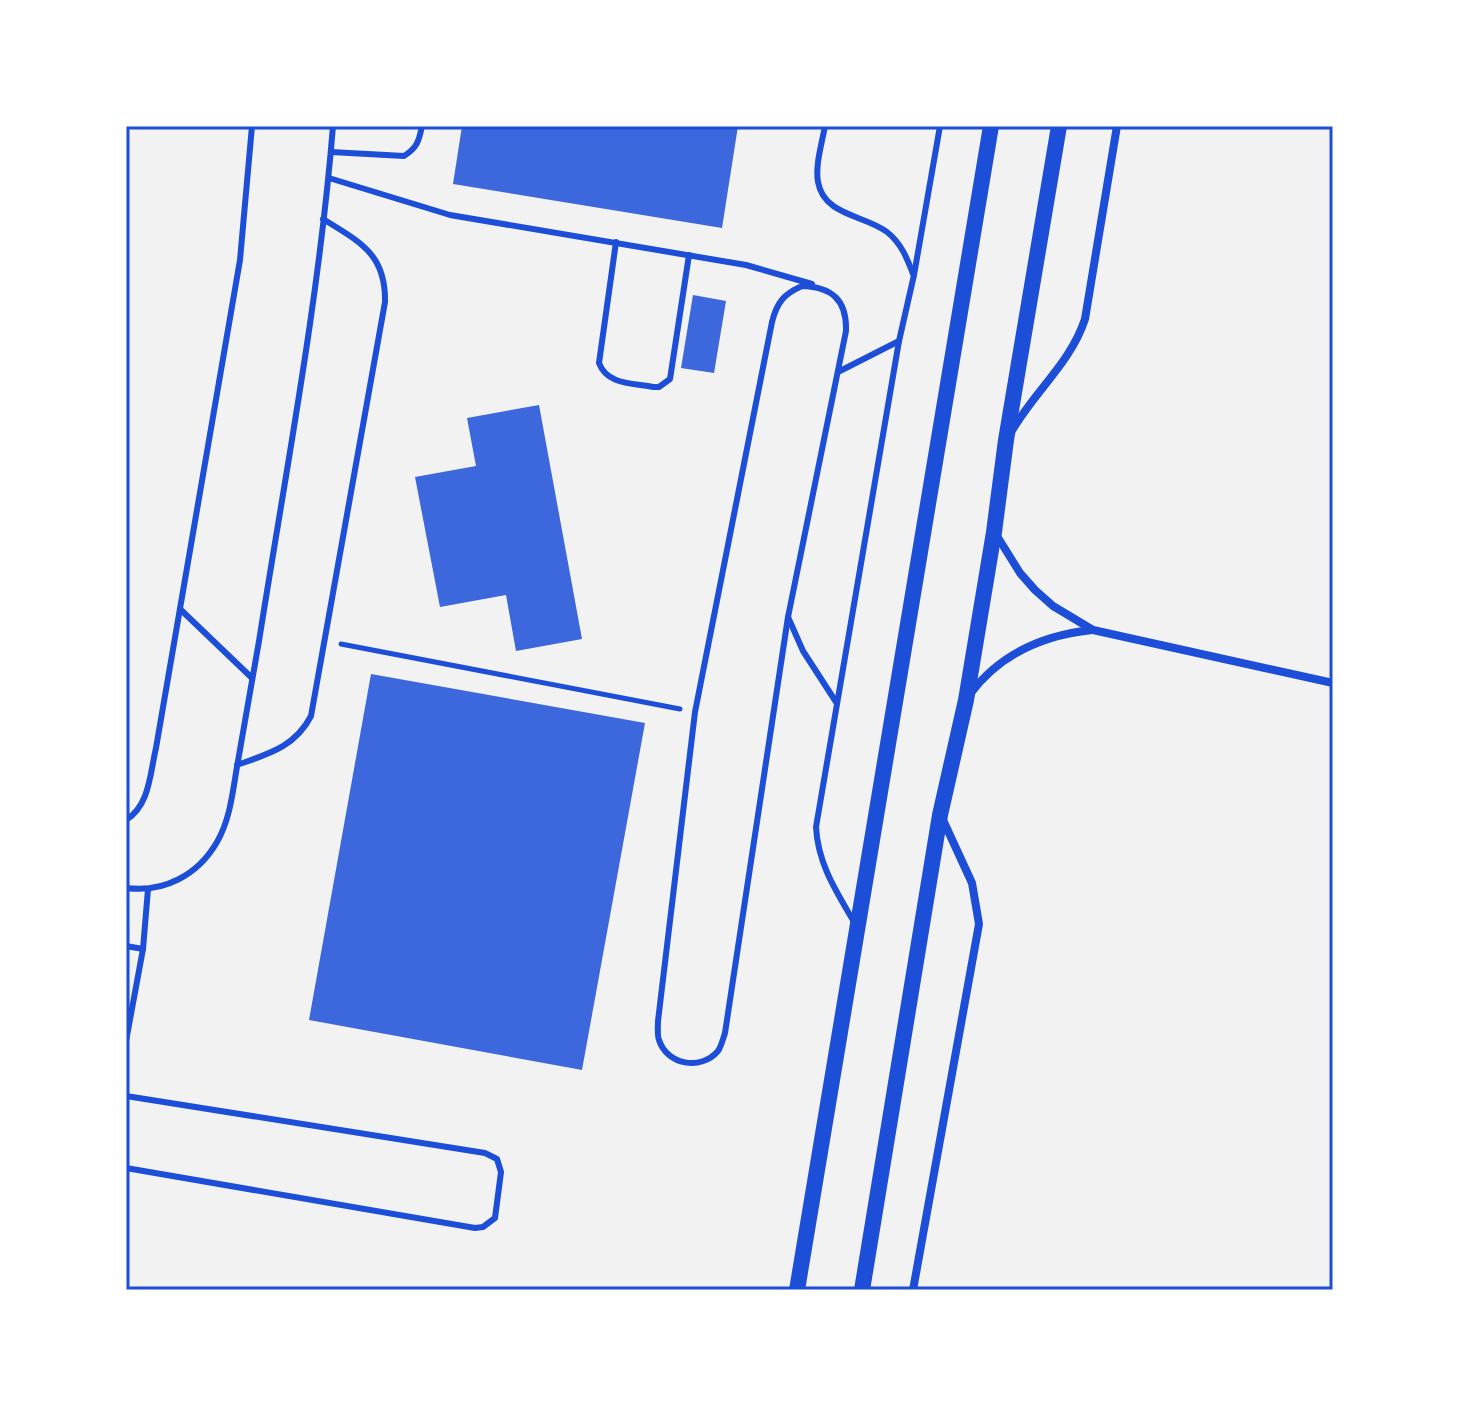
<svg xmlns="http://www.w3.org/2000/svg" width="1459" height="1416" viewBox="0 0 1459 1416" font-family="Manrope,sans-serif">
<rect width="100%" height="100%" fill="#f2f2f2"/>
<g fill="#3d67dc">
<path d="M 462,126 L 738,126 L 722,228 L 453,184 Z"/>
<path d="M 693,295 L 726,301 L 714,373 L 681,368 Z"/>
<path d="M 539,405 L 582,639 L 516,651 L 506,595 L 440,607 L 415,477 L 476,466 L 467,418 Z"/>
<path d="M 371,674 L 645,723 L 582,1070 L 309,1020 Z"/>
</g>
<g fill="none" stroke-linecap="round" stroke-linejoin="round">
<path stroke="#1d4ed8" stroke-width="5" d="M 341,644 L 680,709"/>
<g stroke="#1d4ed8" stroke-width="6">
<path d="M 825,126 C 822,143 815,165 818,182 C 824,216 865,215 887,232 C 901,243 907,258 913,274"/>
<path d="M 331,152 L 404,156 C 417,148 419,141 422,126"/>
<path d="M 329,178 L 450,215 L 746,265 L 812,284"/>
<path d="M 616,242 L 599,363 C 607,385 633,383 653,387 L 659,387 L 670,379 L 689,255"/>
<path d="M 802,286 C 832,287 847,300 846,331 L 788,617 L 725,1033 C 723,1039 721,1047 718,1051 C 701,1071 667,1065 659,1040 C 657,1035 658,1027 658,1021 L 695,712 L 772,322 C 777,302 784,294 802,286 Z"/>
<path d="M 840,371 L 899,341"/>
<path d="M 180,609 L 252,678"/>
<path d="M 788,617 L 803,651 L 836,702"/>
<path d="M 237,765 C 268,754 295,747 311,716 L 385,302 C 386,254 360,242 323,219"/>
<path d="M 126,820 C 150,805 150,773 156,748 L 240,260 L 252,126"/>
<path d="M 126,888 C 164,893 198,875 217,842 C 231,818 233,788 238,761 C 245,721 252,681 259,641 C 286,470 319,299 333,126"/>
<path d="M 854,922 C 836,891 818,864 816,827 L 899,341 L 914,275 L 940,126"/>
<path d="M 126,946 L 143,949"/>
<path d="M 126,1041 L 143,949 L 148,889"/>
<path d="M 126,1096 L 485,1153 L 497,1159 L 501,1172 L 495,1218 L 483,1227 L 475,1228 L 126,1168"/>
</g>
<g stroke="#1d4ed8" stroke-width="8">
<path d="M 1013,429 C 1036,390 1071,362 1085,319 L 1117,126"/>
<path d="M 997,536 L 1020,573 L 1035,590 L 1053,606 L 1093,630 L 1333,683"/>
<path d="M 970,694 C 1000,654 1044,635 1092,630"/>
<path d="M 913,1290 L 979,924 L 972,883 L 943,820"/>
</g>
<g stroke="#1d4ed8" stroke-width="16">
<path d="M 797,1290 L 991,126"/>
<path d="M 862,1290 L 940,815 L 966,700 L 994,532 L 1006,440 L 1059,126"/>
</g>
</g>
<rect width="1459" height="1416" fill="none" stroke="#ffffff" stroke-width="256"/>
<rect x="128" y="128" width="1203" height="1160" fill="none" stroke="#1d4ed8" stroke-width="3"/>
</svg>
